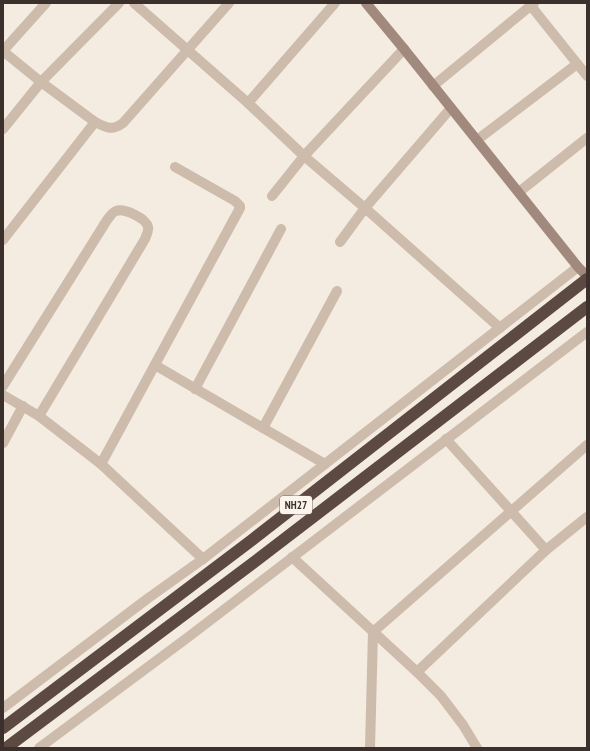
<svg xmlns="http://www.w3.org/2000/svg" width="590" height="751" viewBox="0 0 590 751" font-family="'PT Sans Narrow',sans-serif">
<rect width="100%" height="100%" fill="#f4ebe1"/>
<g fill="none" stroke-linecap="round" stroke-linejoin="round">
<g stroke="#cdbbac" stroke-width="10">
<path d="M 134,3 L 248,103 L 304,156 L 365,208 L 500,328"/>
<path d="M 531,6 L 587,76"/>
<path d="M 3,51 L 41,82 L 95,122 C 107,128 112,131 123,123 L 229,3"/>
<path d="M 3,51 L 46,3"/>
<path d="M 433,86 L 534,3"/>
<path d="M 248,103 L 335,3"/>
<path d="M 3,129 L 41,82 L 119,3"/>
<path d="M 477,140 L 577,64"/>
<path d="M 519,192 L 587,138"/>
<path d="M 272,196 L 304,156 L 404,49"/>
<path d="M 3,240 L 95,122"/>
<path d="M 340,242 L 365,208 L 451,108"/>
<path d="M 155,365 L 263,428 L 325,464"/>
<path d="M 3,386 L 107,220 C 110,217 112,212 116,211 C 124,208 146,218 148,227 C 149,231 146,236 145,239 L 39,416"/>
<path d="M 195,389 L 281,229"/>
<path d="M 3,395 L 39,416 L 101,464 L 203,559"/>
<path d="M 263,428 L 337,291"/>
<path d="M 446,439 L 546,550"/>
<path d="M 3,443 L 23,406"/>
<path d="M 101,464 L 240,208 L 240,206 L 235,201 L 175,167"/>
<path d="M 292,557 L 417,672 L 441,696 L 463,725 L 477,748"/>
<path d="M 417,672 L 546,550 L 587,517"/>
<path d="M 3,708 L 147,599 L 203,559 L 578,267"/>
<path d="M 39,748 L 187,638 L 587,332"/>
<path d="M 370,748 L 373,632 L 587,445"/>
</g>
<path stroke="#a18a7d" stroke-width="10" d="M 366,3 L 404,49 L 578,267 L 587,276"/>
<g stroke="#5c4a42" stroke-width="12">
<path d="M 3,728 L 252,540 L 587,279"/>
<path d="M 6,748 L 257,560 L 587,307"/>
</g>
</g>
<g text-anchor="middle" stroke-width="3" stroke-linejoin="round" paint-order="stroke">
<rect fill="#fbf5ee" stroke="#756b66" stroke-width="1" x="280" y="496" width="32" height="18" rx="3"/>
<g font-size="11" font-weight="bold" fill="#3b302b">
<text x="296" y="509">NH27</text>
</g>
</g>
<rect width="590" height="751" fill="none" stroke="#3b302b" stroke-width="8"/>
</svg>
